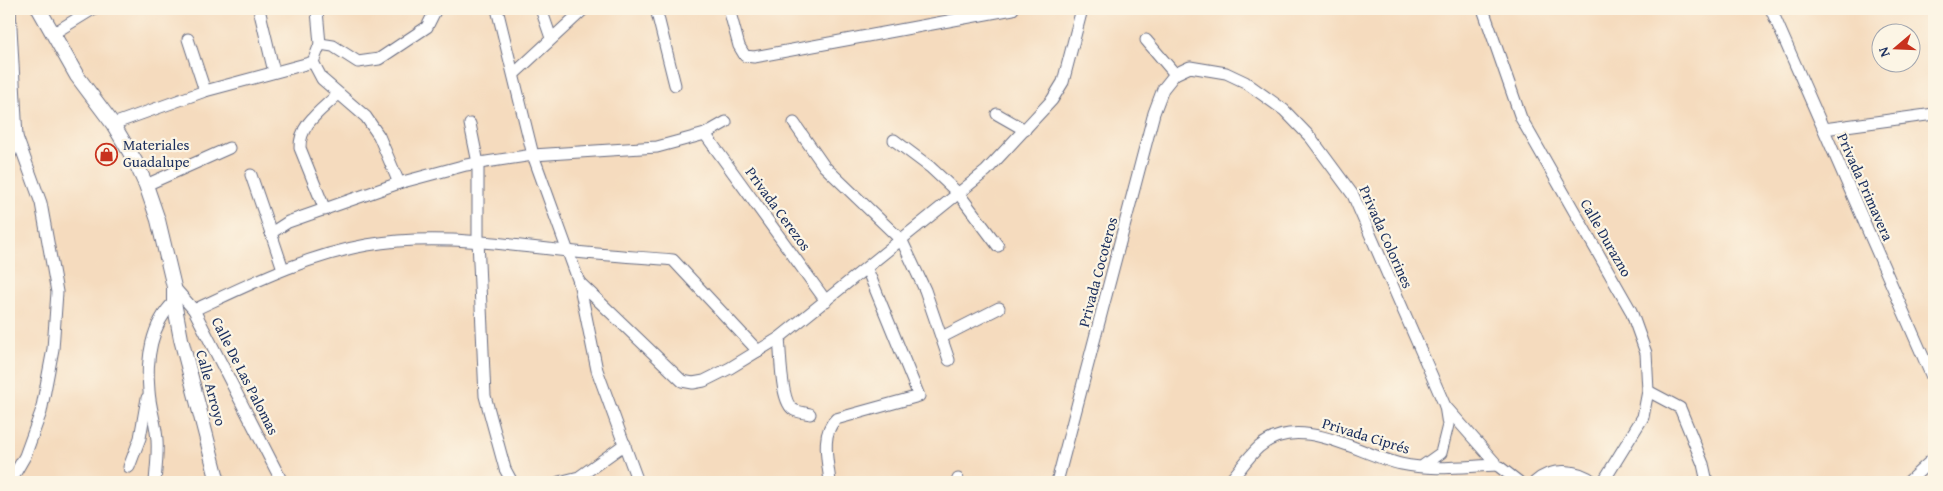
<svg xmlns="http://www.w3.org/2000/svg" width="1943" height="491" viewBox="0 0 1943 491" font-family="'Gentium Book Plus',serif">
<rect width="100%" height="100%" fill="#fcf5e5"/>
<filter id="ink" filterUnits="userSpaceOnUse"><feTurbulence type="fractalNoise" baseFrequency=".02" numOctaves="2"/><feDisplacementMap in="SourceGraphic" scale="10" xChannelSelector="R" yChannelSelector="G"/><feConvolveMatrix kernelMatrix="1 2 1 2 8 2 1 2 1" color-interpolation-filters="sRGB"/></filter>
<filter id="wash" filterUnits="userSpaceOnUse"><feTurbulence type="fractalNoise" baseFrequency=".0096" numOctaves="4" result="noise"/><feDisplacementMap in="SourceGraphic" scale="20" xChannelSelector="R" yChannelSelector="G"/><feGaussianBlur stdDeviation="1.12" result="paint"/><feColorMatrix in="noise" values="0 0 0 0 0 0 0 0 0 0 0 0 0 0 0 0 0 1.4 0 .05"/><feComposite in="paint" operator="in"/></filter>
<g filter="url(#wash)">
<rect width="100%" height="100%" fill="#f5dbbe"/>
</g>
<g filter="url(#ink)">
<g fill="none" stroke-linecap="round" stroke-linejoin="round">
<defs>
<g id="minor">
<path d="M 10,9 L 17,137 L 41,203 L 57,292 L 53,349 L 41,412 L 25,456 L 10,482"/>
<path d="M 259,9 L 274,72"/>
<path d="M 497,9 L 533,155 L 579,282 L 597,370 L 638,482"/>
<path d="M 541,9 L 551,38"/>
<path d="M 656,9 L 675,85"/>
<path d="M 729,9 L 739,46 L 745,56 L 754,57 L 1013,9"/>
<path d="M 1483,9 L 1521,118 L 1631,311 L 1646,353 L 1648,391 L 1643,417 L 1603,482"/>
<path d="M 1771,9 L 1932,377"/>
<path d="M 317,11 L 320,44 L 313,62 L 322,79 L 366,117 L 379,136 L 399,183"/>
<path d="M 54,33 L 93,9"/>
<path d="M 188,39 L 205,91"/>
<path d="M 1146,40 L 1175,74"/>
<path d="M 320,44 L 333,46 L 358,62 L 379,59 L 427,27 L 436,9"/>
<path d="M 515,73 L 584,9"/>
<path d="M 997,114 L 1025,130"/>
<path d="M 794,123 L 824,166 L 902,241 L 925,290 L 949,360"/>
<path d="M 113,124 L 205,91 L 313,62"/>
<path d="M 470,124 L 478,163 L 478,240 L 485,396 L 505,469 L 512,482"/>
<path d="M 1824,129 L 1934,114"/>
<path d="M 705,134 L 826,301"/>
<path d="M 894,140 L 930,167 L 959,194 L 998,246"/>
<path d="M 9,158 L 17,137"/>
<path d="M 251,175 L 271,233"/>
<path d="M 146,185 L 229,148"/>
<path d="M 325,210 L 300,148 C 299,124 322,110 338,94"/>
<path d="M 283,269 L 271,233 L 288,222 L 399,183 L 466,165 L 533,155 L 657,147 L 705,134 L 726,122"/>
<path d="M 579,282 L 682,381 L 693,383 L 704,381 L 730,368 L 779,338 L 986,171 L 1052,100 L 1063,82 L 1082,9"/>
<path d="M 174,287 L 194,310 L 282,482"/>
<path d="M 194,310 C 250,284 305,256 367,245 C 434,233 500,244 567,251 C 602,255 637,257 673,260 L 758,351"/>
<path d="M 942,337 L 999,308"/>
<path d="M 779,338 C 781,354 780,403 794,410 C 798,412 805,413 810,414"/>
<path d="M 1648,391 L 1680,408 L 1703,464 L 1707,482"/>
<path d="M 1424,465 L 1441,453 L 1448,425 L 1445,406"/>
<path d="M 129,467 L 140,438 L 147,398"/>
<path d="M 155,482 C 156,468 158,454 157,440 C 156,423 150,408 149,391 C 146,360 151,324 174,302"/>
<path d="M 559,482 L 579,477 L 625,444"/>
<path d="M 830,482 C 828,462 820,434 836,419 L 919,396 L 867,269"/>
<path d="M 957,482 L 958,479"/>
<path d="M 1057,482 L 1154,113 L 1163,89 L 1175,74 L 1190,67 L 1226,73 L 1245,82 L 1284,110 L 1311,138 L 1353,195 L 1445,406 L 1497,465 L 1519,482"/>
<path d="M 1229,482 C 1239,471 1248,457 1259,447 C 1300,412 1360,455 1401,464 C 1431,471 1467,466 1497,465"/>
<path d="M 1535,482 C 1551,467 1578,469 1594,482"/>
<path d="M 1908,482 L 1934,458"/>
</g>
<path id="tertiary" d="M 39,9 L 77,76 L 113,124 L 135,161 L 146,185 L 158,220 L 174,287 L 174,302 L 181,339 L 218,482"/>
</defs>
<use href="#minor" stroke="#676b80" stroke-width="13"/>
<use href="#tertiary" stroke="#676b80" stroke-width="16"/>
<use href="#minor" stroke="#fff" stroke-width="11"/>
<use href="#tertiary" stroke="#fff" stroke-width="14"/>
</g>
</g>
<defs>
<symbol id="shop-ring" viewBox="-11 -11 22 22"><circle r="9.5" fill="#fcf5e5" stroke="#c8321e" stroke-width="1.5"/><path d="M-5-2.5h2.3a2.7 3.5 0 0 1 5.4 0H5L5.5 6h-11ZM-1.5-2.5h3a1.5 2.3 0 0 0-3 0Z" fill="#c8321e"/></symbol>
</defs>
<g fill-rule="evenodd">
<use href="#shop-ring" x="94" y="142" width="25" height="25"/>
</g>
<g text-anchor="middle" stroke-width="4.5" stroke-linejoin="round" paint-order="stroke">
<g font-size="15" fill="#1b2f5e" stroke="#fcf5e5" text-anchor="start">
<text x="123" y="150">Materiales<tspan x="123" dy="17">Guadalupe</tspan></text>
</g>
<g font-size="15" fill="#1b2f5e" stroke="#fcf5e5">
<text transform="translate(1865 187) rotate(66)" y="5">Privada Primavera</text>
<text transform="translate(778 209) rotate(54)" y="5">Privada Cerezos</text>
<text transform="translate(1386 237) rotate(66)" y="5">Privada Colorines</text>
<text transform="translate(1606 238) rotate(60)" y="5">Calle Durazno</text>
<text transform="translate(1098 272) rotate(-75)" y="5">Privada Cocoteros</text>
<text transform="translate(245 376) rotate(63)" y="5">Calle De Las Palomas</text>
<text transform="translate(211 388) rotate(75)" y="5">Calle Arroyo</text>
<text transform="translate(1366 436) rotate(17)" y="5">Privada Ciprés</text>
</g>
</g>
<rect width="1943" height="491" fill="none" stroke="#fcf5e5" stroke-width="30"/>
<g transform="translate(1896 48) rotate(251)"><circle r="24" fill="#fcf5e5" stroke="#a2a6af"/>
<path d="M0-4L9 19L0 12L-9 19Z" fill="#c8321e"/>
<text y="-8" font-size="14" font-weight="bold" text-anchor="middle" fill="#1b2f5e">N</text>
</g>
</svg>
